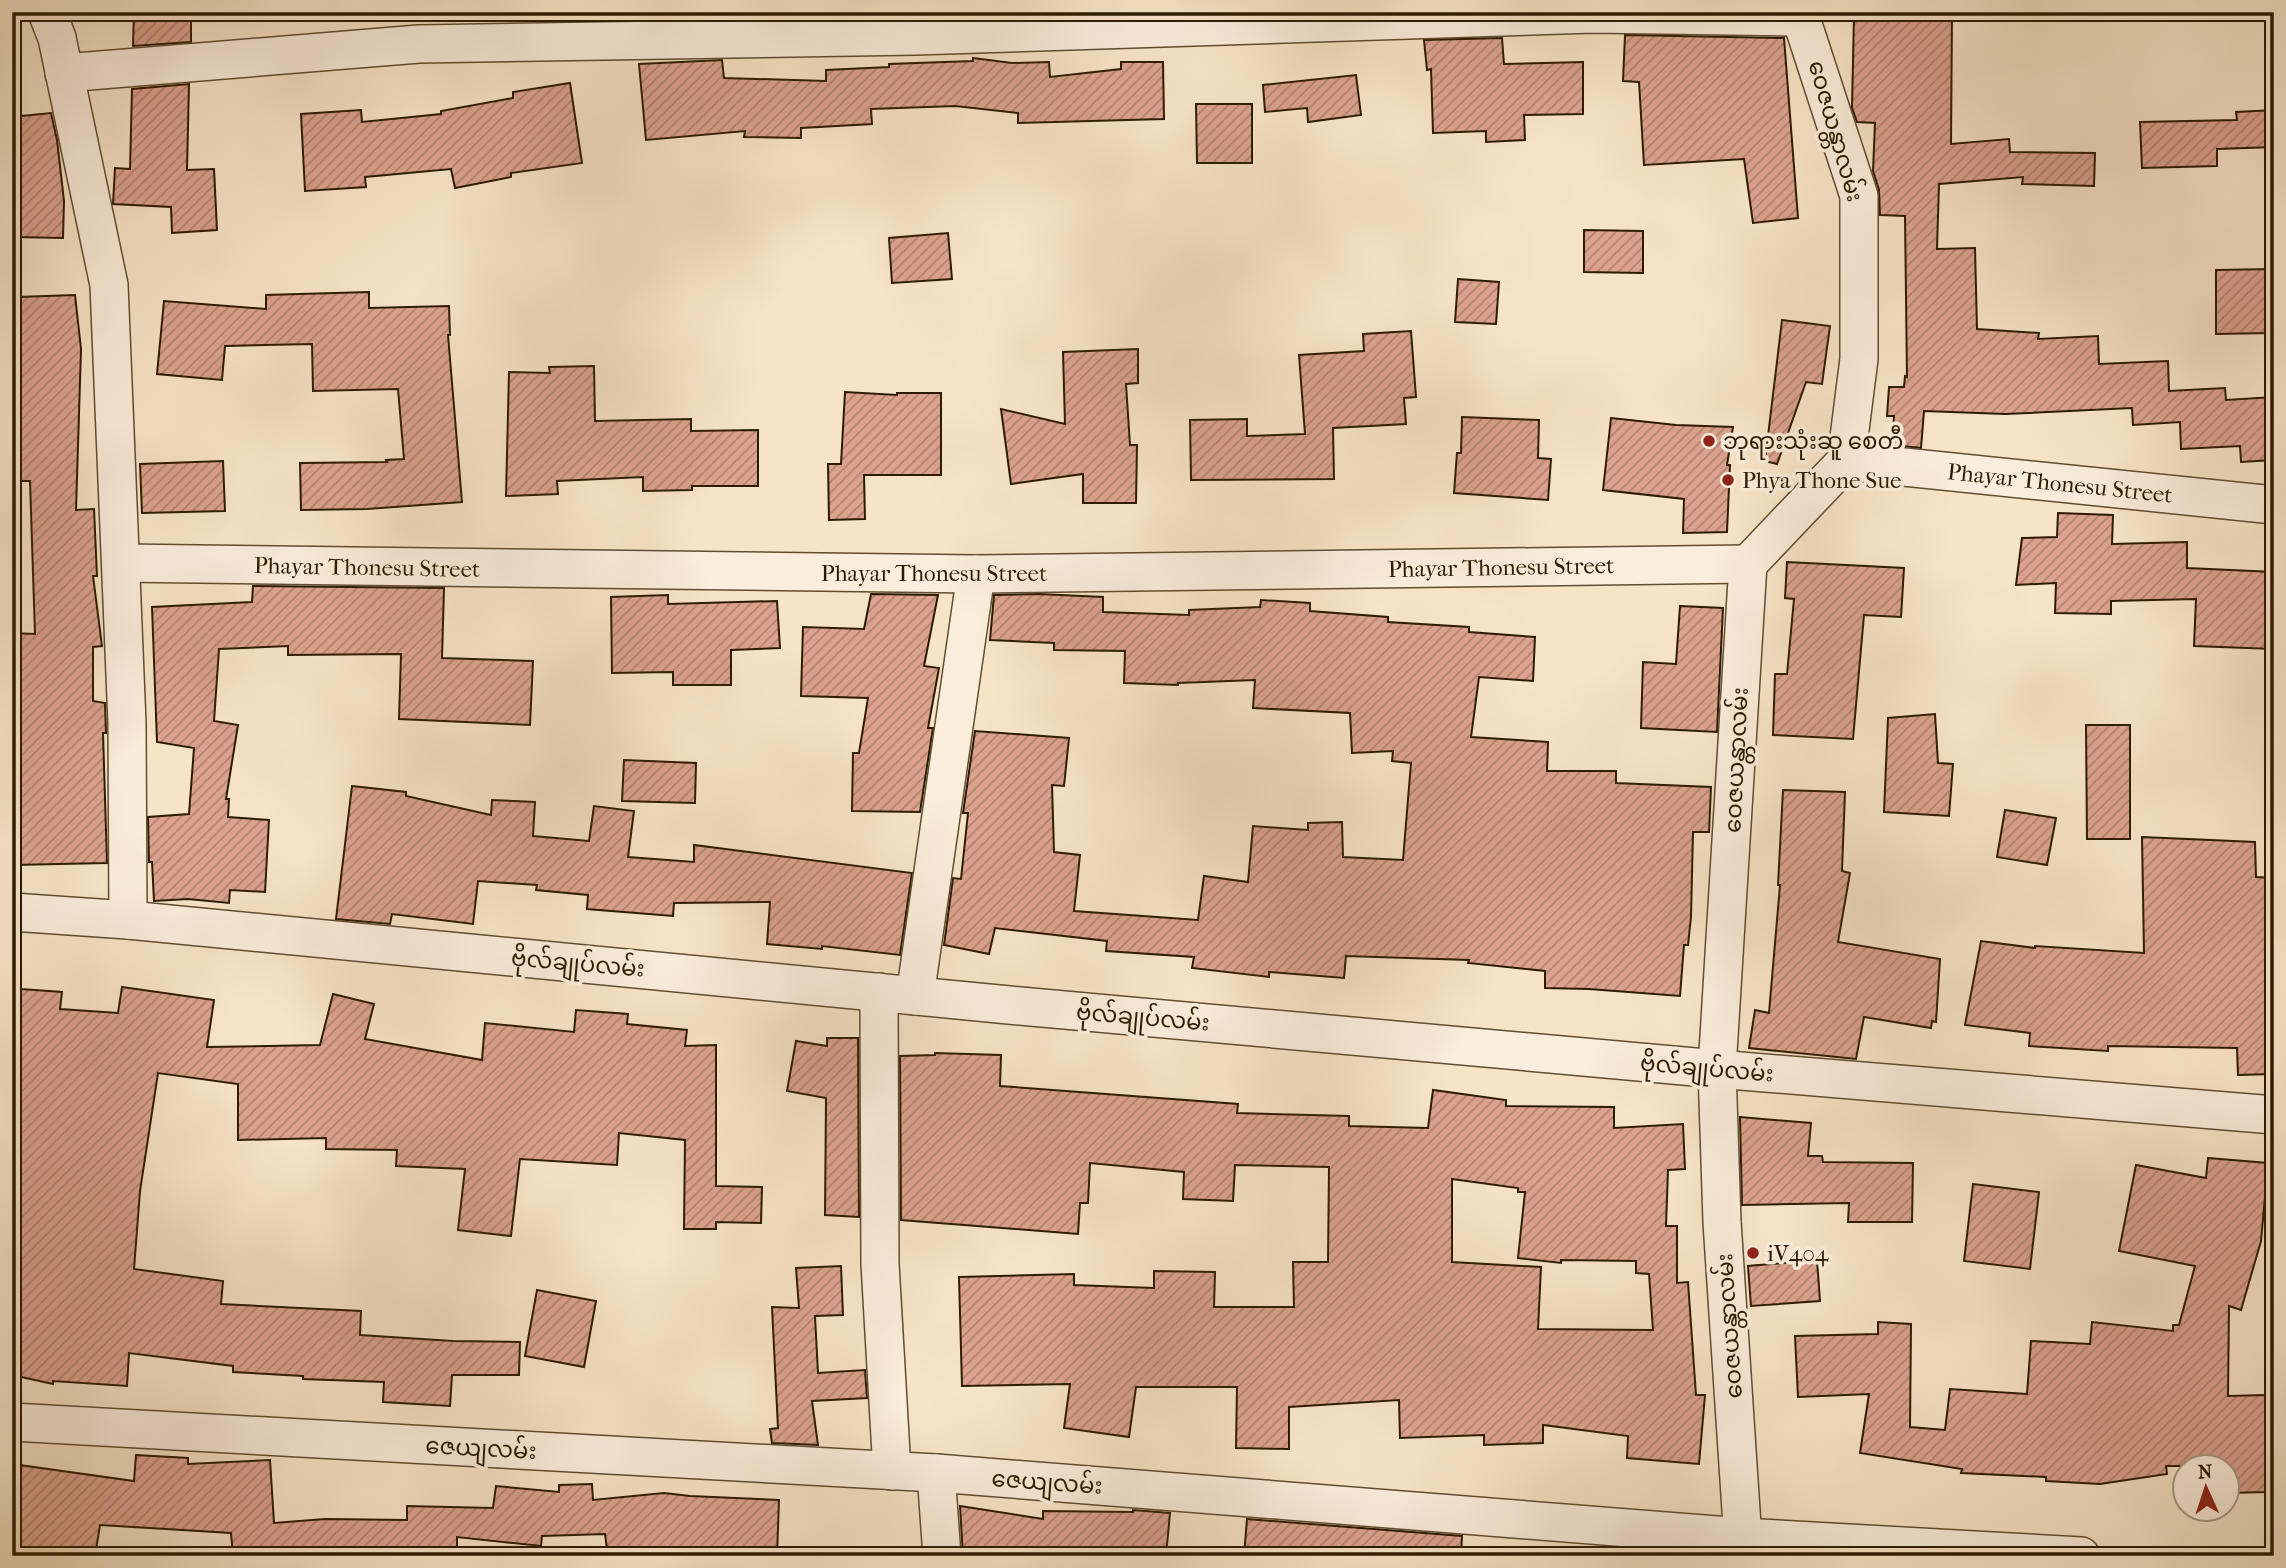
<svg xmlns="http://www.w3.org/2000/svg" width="2286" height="1568" viewBox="0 0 2286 1568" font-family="'IM FELL French Canon','Noto Sans Myanmar',serif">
<defs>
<pattern id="building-hatch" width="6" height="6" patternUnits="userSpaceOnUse" patternTransform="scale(1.75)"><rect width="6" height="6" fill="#dca28e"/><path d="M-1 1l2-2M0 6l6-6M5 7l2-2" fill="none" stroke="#b38372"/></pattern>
</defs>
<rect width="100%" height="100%" fill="#f7e4c7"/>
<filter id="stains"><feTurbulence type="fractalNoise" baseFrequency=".00286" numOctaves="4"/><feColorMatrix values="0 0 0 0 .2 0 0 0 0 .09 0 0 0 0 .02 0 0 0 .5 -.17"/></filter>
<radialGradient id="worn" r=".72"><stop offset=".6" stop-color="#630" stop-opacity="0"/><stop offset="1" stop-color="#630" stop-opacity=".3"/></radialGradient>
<g fill="url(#building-hatch)" stroke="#2d1b00" stroke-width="2" fill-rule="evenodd">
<path d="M 134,12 L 191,12 L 191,42 L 133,46 Z"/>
<path d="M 1952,14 L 1951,144 L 2009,139 L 2010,152 L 2095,153 L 2094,186 L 2022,184 L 2023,177 L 1939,184 L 1937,249 L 1975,248 L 1977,329 L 2039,333 L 2038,339 L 2098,336 L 2099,364 L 2168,361 L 2169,391 L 2225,388 L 2226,400 L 2274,397 L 2274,460 L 2241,462 L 2240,446 L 2181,449 L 2180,422 L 2133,425 L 2132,408 L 2005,414 L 1924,411 L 1921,448 L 1892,445 L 1894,416 L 1887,416 L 1889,387 L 1904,387 L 1905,376 L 1907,377 L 1905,216 L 1880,215 L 1879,190 L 1873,171 L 1875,123 L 1857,122 L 1852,108 L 1854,16 Z"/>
<path d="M 1625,35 L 1784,38 L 1798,218 L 1753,223 L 1744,159 L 1644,165 L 1639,82 L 1623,81 Z"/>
<path d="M 1502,38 L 1504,64 L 1583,62 L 1583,114 L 1524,115 L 1525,140 L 1486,142 L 1486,131 L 1433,133 L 1431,69 L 1427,70 L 1424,40 Z"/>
<path d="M 973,58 L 1012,63 L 1049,62 L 1050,77 L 1121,69 L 1121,62 L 1163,62 L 1164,119 L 1018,123 L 1018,113 L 955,106 L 871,109 L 872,124 L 801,128 L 801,138 L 744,137 L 745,131 L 646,140 L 639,64 L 722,60 L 724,78 L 826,81 L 826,70 L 889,67 L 889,64 L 973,61 Z"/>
<path d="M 1356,75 L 1361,115 L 1308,122 L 1307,108 L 1265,112 L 1263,85 Z"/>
<path d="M 570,83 L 582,163 L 511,173 L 511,177 L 455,188 L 451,169 L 365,177 L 366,187 L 305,191 L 301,114 L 361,110 L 362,122 L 441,114 L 441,111 L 513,98 L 513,92 Z"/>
<path d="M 189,84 L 187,170 L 214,169 L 217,230 L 172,233 L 171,207 L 113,204 L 115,168 L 130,169 L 132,89 Z"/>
<path d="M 1196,104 L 1252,104 L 1252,163 L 1197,163 Z"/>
<path d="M 2274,110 L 2274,147 L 2217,149 L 2217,166 L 2142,168 L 2140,122 L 2237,120 L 2236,112 Z"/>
<path d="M 51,113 L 57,140 L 64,201 L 63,238 L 14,237 L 12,117 Z"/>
<path d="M 1584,230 L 1643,231 L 1643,273 L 1584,272 Z"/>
<path d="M 948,233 L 952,279 L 892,283 L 889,238 Z"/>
<path d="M 2272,269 L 2272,333 L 2216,334 L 2216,270 Z"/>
<path d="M 1458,279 L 1499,282 L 1496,324 L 1455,322 Z"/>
<path d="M 369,292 L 369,308 L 449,306 L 450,335 L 448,335 L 462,502 L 367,509 L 301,510 L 300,463 L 387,462 L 386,460 L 404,459 L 398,389 L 313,391 L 312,344 L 225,346 L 222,380 L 157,374 L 164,301 L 266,309 L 266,295 Z"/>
<path d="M 75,295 L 81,349 L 76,510 L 94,509 L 97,576 L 93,576 L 102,646 L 93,647 L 93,701 L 105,703 L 106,733 L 103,733 L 107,863 L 12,865 L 12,633 L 35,634 L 30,481 L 15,481 L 20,352 L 17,297 Z"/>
<path d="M 1782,320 L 1830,326 L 1822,384 L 1806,382 L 1777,464 L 1765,461 Z"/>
<path d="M 1411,331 L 1416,397 L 1404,398 L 1406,424 L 1333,428 L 1334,479 L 1191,480 L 1190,420 L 1247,419 L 1247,436 L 1305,434 L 1299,355 L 1364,351 L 1363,334 Z"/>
<path d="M 1138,349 L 1138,383 L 1126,384 L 1130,445 L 1137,445 L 1136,503 L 1083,503 L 1083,474 L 1011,484 L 1001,409 L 1065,424 L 1063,352 Z"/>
<path d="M 594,366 L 595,421 L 691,419 L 691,431 L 758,430 L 758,486 L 692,486 L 692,490 L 643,491 L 643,477 L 557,481 L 558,494 L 506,496 L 509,372 L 550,373 L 549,367 Z"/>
<path d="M 845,392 L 897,395 L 897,393 L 941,393 L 941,475 L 864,475 L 865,519 L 829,520 L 828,464 L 841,464 Z"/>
<path d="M 1462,417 L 1539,420 L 1538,458 L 1551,459 L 1548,500 L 1454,493 L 1457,453 L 1461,453 Z"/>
<path d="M 1611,418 L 1676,425 L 1733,427 L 1727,465 L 1730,465 L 1727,532 L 1683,533 L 1684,499 L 1603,490 Z"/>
<path d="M 223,461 L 225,511 L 142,513 L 140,464 Z"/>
<path d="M 2058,513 L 2113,515 L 2112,544 L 2187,542 L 2187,568 L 2274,572 L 2274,649 L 2194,646 L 2196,599 L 2111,601 L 2111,614 L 2055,613 L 2056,583 L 2016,585 L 2022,538 L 2057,537 Z"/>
<path d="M 1787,562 L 1904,568 L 1901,617 L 1864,615 L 1853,739 L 1773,735 L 1775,674 L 1787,674 L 1794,599 L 1785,598 Z"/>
<path d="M 253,586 L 444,588 L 442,658 L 533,661 L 530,725 L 399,719 L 401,654 L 288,655 L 288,646 L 219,649 L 214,721 L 238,725 L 226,799 L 229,799 L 228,817 L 269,820 L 265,892 L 230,890 L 229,903 L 188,899 L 154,901 L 152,862 L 149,862 L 148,817 L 189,814 L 194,748 L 157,742 L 152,607 L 252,602 Z"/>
<path d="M 871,594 L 938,595 L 924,666 L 939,668 L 928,728 L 933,728 L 920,812 L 852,811 L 853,753 L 859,753 L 868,698 L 801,696 L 803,627 L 864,629 Z"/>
<path d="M 1039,594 L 1103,597 L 1103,612 L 1189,615 L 1189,610 L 1260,607 L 1261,600 L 1310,603 L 1310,611 L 1388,617 L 1388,622 L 1469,627 L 1469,632 L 1535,637 L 1533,681 L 1479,677 L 1471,737 L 1548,742 L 1547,771 L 1616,771 L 1616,783 L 1711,787 L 1709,832 L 1693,832 L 1691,917 L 1688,945 L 1684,945 L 1680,996 L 1589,989 L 1545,988 L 1545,971 L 1468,963 L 1469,960 L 1346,956 L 1344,978 L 1269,972 L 1269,977 L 1192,968 L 1194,957 L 1106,951 L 1107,941 L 995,928 L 989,954 L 944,945 L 953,878 L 961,879 L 968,813 L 963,813 L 975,731 L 1069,738 L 1064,786 L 1052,785 L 1054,852 L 1080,855 L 1074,911 L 1198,920 L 1204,876 L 1248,882 L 1253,826 L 1308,830 L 1308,823 L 1342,822 L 1343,857 L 1403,860 L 1411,763 L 1392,761 L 1393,751 L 1352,753 L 1350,713 L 1253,708 L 1255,680 L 1178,683 L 1178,685 L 1124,683 L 1125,651 L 1054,650 L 1054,643 L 990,640 L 994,595 Z"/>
<path d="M 668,595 L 668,604 L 777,601 L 780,648 L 731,650 L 731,685 L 673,685 L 673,672 L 612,673 L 611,597 Z"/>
<path d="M 1680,606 L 1723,608 L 1717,732 L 1641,728 L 1643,662 L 1676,664 Z"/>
<path d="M 1935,714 L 1938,763 L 1953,764 L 1949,816 L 1884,812 L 1888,718 Z"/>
<path d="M 2086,725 L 2130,725 L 2130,839 L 2087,839 Z"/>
<path d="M 624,760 L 696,763 L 695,803 L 622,801 Z"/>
<path d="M 352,786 L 406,792 L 406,796 L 491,815 L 492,800 L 535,802 L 533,836 L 589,841 L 594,806 L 634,811 L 628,857 L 694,862 L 694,845 L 912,873 L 900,955 L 822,946 L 822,949 L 767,944 L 770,902 L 674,903 L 673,916 L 587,909 L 588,895 L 536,890 L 537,885 L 478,881 L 473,924 L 392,914 L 390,924 L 336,919 Z"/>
<path d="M 1783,790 L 1845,792 L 1842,871 L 1850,873 L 1838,942 L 1940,959 L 1936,1022 L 1932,1021 L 1931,1028 L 1864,1017 L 1856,1059 L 1749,1048 L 1755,1010 L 1769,1013 L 1780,885 L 1778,885 Z"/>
<path d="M 2005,810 L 2056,818 L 2047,865 L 1997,857 Z"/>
<path d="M 2142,837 L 2255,842 L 2256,877 L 2274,878 L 2274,1074 L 2238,1075 L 2237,1048 L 2108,1046 L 2108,1051 L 2029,1046 L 2030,1033 L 1965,1025 L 1981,941 L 2035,948 L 2035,946 L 2144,953 Z"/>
<path d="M 122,987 L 214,1000 L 207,1047 L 320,1045 L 333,994 L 374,1004 L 365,1039 L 482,1060 L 485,1023 L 574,1032 L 576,1010 L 628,1014 L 627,1024 L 687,1030 L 685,1046 L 716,1045 L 716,1186 L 762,1187 L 761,1223 L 716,1222 L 716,1229 L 684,1229 L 685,1140 L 619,1133 L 617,1165 L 520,1159 L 511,1236 L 458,1230 L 465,1169 L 396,1166 L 397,1150 L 326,1149 L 326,1138 L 238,1140 L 238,1084 L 158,1073 L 140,1191 L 134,1269 L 223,1281 L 221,1304 L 361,1311 L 360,1335 L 453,1341 L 520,1342 L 519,1375 L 452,1375 L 450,1406 L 383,1402 L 384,1382 L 303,1379 L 303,1376 L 233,1372 L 233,1366 L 129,1353 L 127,1386 L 53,1381 L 53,1384 L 12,1375 L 12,1089 L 21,989 L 62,992 L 60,1009 L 118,1013 Z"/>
<path d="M 827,1038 L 858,1038 L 859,1217 L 825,1215 L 826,1098 L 787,1091 L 796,1041 L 827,1046 Z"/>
<path d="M 935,1053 L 1001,1055 L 1000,1086 L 1238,1104 L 1237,1113 L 1349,1116 L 1349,1126 L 1428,1128 L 1433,1090 L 1506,1100 L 1506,1106 L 1614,1107 L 1614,1128 L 1683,1124 L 1685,1169 L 1668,1170 L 1666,1226 L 1677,1226 L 1677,1283 L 1688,1282 L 1696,1395 L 1705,1395 L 1699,1464 L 1627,1458 L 1628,1436 L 1543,1425 L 1543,1443 L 1484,1445 L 1484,1435 L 1400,1438 L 1399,1400 L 1289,1407 L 1289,1449 L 1236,1448 L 1237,1387 L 1136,1387 L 1129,1437 L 1064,1428 L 1070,1384 L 962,1386 L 959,1277 L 1074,1274 L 1074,1285 L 1154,1288 L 1154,1271 L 1215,1272 L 1214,1307 L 1294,1307 L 1293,1262 L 1328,1262 L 1329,1167 L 1235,1165 L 1233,1201 L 1183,1199 L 1184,1172 L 1090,1163 L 1088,1203 L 1080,1203 L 1078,1234 L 901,1220 L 900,1056 L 935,1055 ZM 1452,1179 L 1518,1188 L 1518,1192 L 1525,1192 L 1518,1258 L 1561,1263 L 1561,1260 L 1636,1261 L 1636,1273 L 1649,1274 L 1653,1330 L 1538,1329 L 1541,1267 L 1452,1262 Z"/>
<path d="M 1740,1117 L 1811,1123 L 1808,1156 L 1822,1156 L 1823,1162 L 1913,1163 L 1912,1222 L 1848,1222 L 1849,1203 L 1742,1205 Z"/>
<path d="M 2208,1158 L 2268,1163 L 2261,1241 L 2241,1310 L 2229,1306 L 2228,1396 L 2265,1395 L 2268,1492 L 2227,1493 L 2227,1466 L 2166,1466 L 2167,1474 L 2100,1484 L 2046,1481 L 2046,1477 L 1961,1473 L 1962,1469 L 1860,1453 L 1869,1394 L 1798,1397 L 1795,1336 L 1878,1334 L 1878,1322 L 1911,1324 L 1910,1427 L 1945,1430 L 1950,1389 L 2027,1394 L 2031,1341 L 2090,1344 L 2092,1322 L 2173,1331 L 2173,1325 L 2179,1325 L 2195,1266 L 2119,1251 L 2136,1165 L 2206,1178 Z"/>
<path d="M 1973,1184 L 2039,1192 L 2030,1269 L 1964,1261 Z"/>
<path d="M 1817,1260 L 1820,1301 L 1751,1306 L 1748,1266 Z"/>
<path d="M 841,1266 L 843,1315 L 815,1316 L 818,1373 L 865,1370 L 867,1398 L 812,1401 L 818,1445 L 772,1443 L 770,1429 L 778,1428 L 772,1307 L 799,1308 L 796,1268 Z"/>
<path d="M 537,1290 L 596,1301 L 584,1367 L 525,1356 Z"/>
<path d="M 136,1455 L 188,1458 L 188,1464 L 270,1460 L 274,1523 L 325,1519 L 407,1520 L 407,1506 L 493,1508 L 496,1486 L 559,1492 L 559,1485 L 592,1484 L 593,1500 L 664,1493 L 690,1496 L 779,1500 L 777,1556 L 608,1556 L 605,1534 L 542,1536 L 541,1546 L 457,1537 L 457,1551 L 378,1550 L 377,1556 L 233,1556 L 231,1533 L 100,1525 L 95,1556 L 68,1556 L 12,1548 L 12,1464 L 134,1481 Z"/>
<path d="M 960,1506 L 1043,1519 L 1043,1511 L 1133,1512 L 1133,1510 L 1170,1513 L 1166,1556 L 963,1556 Z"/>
<path d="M 1247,1519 L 1462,1536 L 1461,1556 L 1244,1556 Z"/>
</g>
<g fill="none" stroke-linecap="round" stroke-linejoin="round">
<defs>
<g id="minor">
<path d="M 47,12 L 57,38 L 109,285 L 127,723 L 128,920"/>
<path d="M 64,73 L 419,44 L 916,36 L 1593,14 L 1801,17"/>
<path d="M 1846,461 L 2274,505"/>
<path d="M 121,563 L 976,574 L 1748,564"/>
<path d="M 12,912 L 128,920 L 1009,1005 L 1717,1069 L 2274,1115"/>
<path d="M 879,992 L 880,1264 L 892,1471"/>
<path d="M 915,996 L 976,574"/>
<path d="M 12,1422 L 936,1473 L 1742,1537 L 2081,1556"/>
<path d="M 936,1473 L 942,1556"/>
<path d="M 1744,1556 L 1722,1222 L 1717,1069 L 1748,564 L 1846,461 L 1859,359 L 1859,196 L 1799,12"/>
</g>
</defs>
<use href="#minor" stroke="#604d32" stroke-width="40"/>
<use href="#minor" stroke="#faeddb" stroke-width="37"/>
</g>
<g fill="#8f2418" stroke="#faeddb" stroke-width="2.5">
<circle cx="1709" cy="441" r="7"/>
<circle cx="1728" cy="480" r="7"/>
<circle cx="1753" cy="1253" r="7"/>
</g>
<g text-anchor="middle" stroke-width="7" stroke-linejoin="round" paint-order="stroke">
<g font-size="23" fill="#2d1b00" stroke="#faeddb">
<text transform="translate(1836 131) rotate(74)" y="8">ဝေဇယန္တာလမ်း</text>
<text transform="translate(2060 483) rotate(6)" y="8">Phayar Thonesu Street</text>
<text transform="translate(367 567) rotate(1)" y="8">Phayar Thonesu Street</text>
<text transform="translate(1501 567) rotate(-1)" y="8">Phayar Thonesu Street</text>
<text x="934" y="581">Phayar Thonesu Street</text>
<text transform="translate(1736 760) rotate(-87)" y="8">ဝေဇယန္တာလမ်း</text>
<text transform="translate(578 963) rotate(5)" y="8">ဗိုလ်ချုပ်လမ်း</text>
<text transform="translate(1143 1017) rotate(5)" y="8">ဗိုလ်ချုပ်လမ်း</text>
<text transform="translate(1707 1068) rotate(5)" y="8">ဗိုလ်ချုပ်လမ်း</text>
<text transform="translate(1729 1326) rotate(-94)" y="8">ဝေဇယန္တာလမ်း</text>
<text transform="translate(481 1448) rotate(3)" y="8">ဇေယျလမ်း</text>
<text transform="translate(1047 1482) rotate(4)" y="8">ဇေယျလမ်း</text>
</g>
<g font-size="23" fill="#2d1b00" stroke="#faeddb" text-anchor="start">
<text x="1723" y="449">ဘုရားသုံးဆူ စေတီ</text>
<text x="1742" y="488">Phya Thone Sue</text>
<text x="1767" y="1261">iV404</text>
</g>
</g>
<rect width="2286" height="1568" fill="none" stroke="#f7e4c7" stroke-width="42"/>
<rect x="14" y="14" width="2258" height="1540" fill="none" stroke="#2d1b00" stroke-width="3.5"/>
<rect x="21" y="21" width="2244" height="1526" fill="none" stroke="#2d1b00" stroke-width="2"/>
<g transform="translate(2206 1488) rotate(357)"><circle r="33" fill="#faeddb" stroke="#a89983" stroke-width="2"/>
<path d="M0-5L12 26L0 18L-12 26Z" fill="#8f2418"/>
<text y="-10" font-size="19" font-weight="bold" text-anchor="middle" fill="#2d1b00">N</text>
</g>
<rect width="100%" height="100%" filter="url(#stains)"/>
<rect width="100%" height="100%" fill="url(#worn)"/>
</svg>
